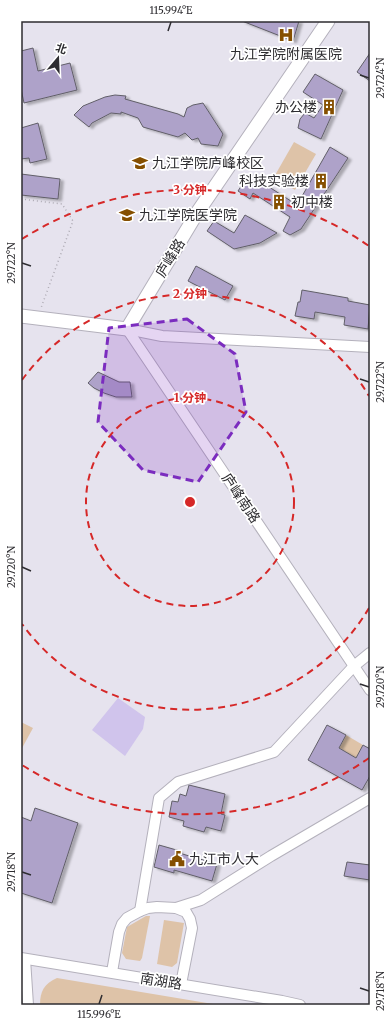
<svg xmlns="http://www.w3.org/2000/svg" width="391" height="1026" viewBox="0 0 391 1026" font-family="Merriweather,'Noto Sans SC',serif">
<defs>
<filter id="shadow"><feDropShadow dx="3.5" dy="2" stdDeviation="1" flood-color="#0004"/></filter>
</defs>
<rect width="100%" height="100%" fill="#e6e3ee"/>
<g fill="#dec3a8">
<path d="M 294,142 L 316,154 L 295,190 L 274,177 Z"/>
<path d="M 21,722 L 33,728 L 21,750 Z"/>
<path d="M 346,735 L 363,745 L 356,758 L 339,748 Z"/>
<path d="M 146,916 L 150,916 L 142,958 L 140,961 L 126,959 L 122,953 L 127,927 Z"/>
<path d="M 164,920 L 184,923 L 177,963 L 172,967 L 157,964 Z"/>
<path d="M 57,978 L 219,1005 L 40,1005 C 40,991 44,984 57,978 Z"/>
</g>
<path fill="#d0c4ec" d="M 118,698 L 145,717 L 143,729 L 125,756 L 92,730 Z"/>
<g fill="#aea2c9" stroke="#615f68" filter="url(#shadow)">
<path d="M 242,21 L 299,21 L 293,41 Z"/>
<path d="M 33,48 L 38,71 L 70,63 L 77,90 L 24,103 L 21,89 L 21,51 Z"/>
<path d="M 370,53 L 370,81 L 357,72 Z"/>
<path d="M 315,74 L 343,90 L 321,139 L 298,128 L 300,119 L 305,113 L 314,118 L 323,105 L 303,92 Z"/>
<path d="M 115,95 L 126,96 L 125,99 L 178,114 L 184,117 L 187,108 L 193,105 L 203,103 L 223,134 L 218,146 L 201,144 L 198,138 L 192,140 L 185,133 L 178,137 L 143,127 L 138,118 L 121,112 L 121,114 L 111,113 L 92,123 L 89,127 L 74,115 L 83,106 L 105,97 Z"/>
<path d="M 38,123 L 47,159 L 30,163 L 29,158 L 21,159 L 21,128 Z"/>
<path d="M 330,147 L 348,158 L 301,229 L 290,235 L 283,231 L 290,217 L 253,193 L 250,199 L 238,191 L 249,174 L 297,205 Z"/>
<path d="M 21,174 L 60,179 L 58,199 L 21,195 Z"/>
<path d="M 245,215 L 277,233 L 260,243 L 234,249 L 207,231 L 214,221 L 234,233 Z"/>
<path d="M 196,266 L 233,286 L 225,300 L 188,281 Z"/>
<path d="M 302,290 L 348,298 L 348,301 L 370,305 L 368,329 L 344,325 L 345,317 L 315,312 L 314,319 L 295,316 L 298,302 L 300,302 Z"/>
<path d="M 98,372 L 119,382 L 130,382 L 132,397 L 116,397 L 104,393 L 94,388 L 88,383 Z"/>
<path d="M 327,725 L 346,735 L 339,748 L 356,758 L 363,745 L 370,749 L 370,776 L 362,790 L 308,760 Z"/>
<path d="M 189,785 L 225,794 L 221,814 L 225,815 L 221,831 L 206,827 L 204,832 L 183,826 L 184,821 L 169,817 L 172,801 L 178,802 L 180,794 L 186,796 Z"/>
<path d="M 35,808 L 78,823 L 52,903 L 21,893 L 21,817 L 31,821 Z"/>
<path d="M 159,845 L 180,851 L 179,853 L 217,864 L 212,881 L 174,870 L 174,873 L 154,867 Z"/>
<path d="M 347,862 L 370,865 L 370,880 L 344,876 Z"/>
</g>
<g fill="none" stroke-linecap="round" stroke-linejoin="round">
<defs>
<g id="minor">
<path d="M 127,329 L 370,690"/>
<path d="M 127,329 L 162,336 L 370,347"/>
<path d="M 176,908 L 186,912 L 190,919 L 192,928 L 181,984"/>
<path d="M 140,911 L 159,798 L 178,782 L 274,752 L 354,666 L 370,653"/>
<path d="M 21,958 L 282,1001 L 300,1005"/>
<path d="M 25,959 L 28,1005"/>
<path d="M 112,972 L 119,932 L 122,924 L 127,918 L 140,911 L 148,908 L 157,907 L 176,908 L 201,900 L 271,856 L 370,798"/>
</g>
<path id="major" d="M 21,316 L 127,329 L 197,213 L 328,21"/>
</defs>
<use href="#minor" stroke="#b4b1bc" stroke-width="12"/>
<use href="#major" stroke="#b4b1bc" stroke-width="15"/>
<path stroke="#adaab3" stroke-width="1.5" stroke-dasharray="1 3" stroke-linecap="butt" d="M 21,199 L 62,204 L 73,221 L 41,308"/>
<use href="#minor" stroke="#fff" stroke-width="10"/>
<use href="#major" stroke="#fff" stroke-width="13"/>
</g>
<path fill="#7b2cbf" fill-opacity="0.2" stroke="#7b2cbf" stroke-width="3" stroke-dasharray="8 5" stroke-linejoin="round" d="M 187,319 L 235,354 L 246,412 L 198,482 L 143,470 L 98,422 L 109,328 Z"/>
<path fill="none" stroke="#2e2d31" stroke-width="1.5" d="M 168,31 L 171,22M 360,75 L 369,78M 22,263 L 31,266M 360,379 L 369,382M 22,567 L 31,571M 360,684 L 369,687M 22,872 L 31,875M 360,988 L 369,991M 99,1004 L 102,995"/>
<g fill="none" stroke="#d62828" stroke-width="2" stroke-dasharray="7 5">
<circle cx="190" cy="502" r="104"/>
<path d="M369 608A208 208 0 0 1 22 624M22 380A208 208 0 0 1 369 396"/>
<path d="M369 758A312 312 0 0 1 22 765M22 239A312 312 0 0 1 369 246"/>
</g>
<defs>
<symbol id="hospital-bare" viewBox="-9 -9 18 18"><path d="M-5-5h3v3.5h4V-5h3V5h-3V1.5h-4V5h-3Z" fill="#854f00" stroke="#fff" stroke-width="2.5" paint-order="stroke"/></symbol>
<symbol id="building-bare" viewBox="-9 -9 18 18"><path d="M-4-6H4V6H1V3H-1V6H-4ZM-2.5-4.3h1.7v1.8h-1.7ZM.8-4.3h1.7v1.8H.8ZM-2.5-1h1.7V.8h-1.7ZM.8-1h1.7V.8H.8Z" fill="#854f00" stroke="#fff" stroke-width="2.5" paint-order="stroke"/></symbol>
<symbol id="university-bare" viewBox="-9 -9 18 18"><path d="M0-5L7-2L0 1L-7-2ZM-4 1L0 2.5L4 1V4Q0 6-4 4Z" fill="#854f00" stroke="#fff" stroke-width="2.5" paint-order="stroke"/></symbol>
<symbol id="civic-bare" viewBox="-9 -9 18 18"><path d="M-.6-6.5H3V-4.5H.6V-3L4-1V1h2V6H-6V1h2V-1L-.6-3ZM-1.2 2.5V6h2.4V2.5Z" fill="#854f00" stroke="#fff" stroke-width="2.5" paint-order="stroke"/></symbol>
</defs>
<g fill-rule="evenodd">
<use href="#hospital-bare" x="275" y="24" width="22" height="22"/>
<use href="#building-bare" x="318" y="96" width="22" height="22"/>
<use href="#university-bare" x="129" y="152" width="22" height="22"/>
<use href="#building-bare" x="310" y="170" width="22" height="22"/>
<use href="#building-bare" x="268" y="191" width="22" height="22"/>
<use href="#university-bare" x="116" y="204" width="22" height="22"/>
<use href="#civic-bare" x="166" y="848" width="22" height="22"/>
</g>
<g text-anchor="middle" stroke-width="3.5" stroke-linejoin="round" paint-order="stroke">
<g font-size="14" fill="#2e2d31" stroke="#fff" text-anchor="start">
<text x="286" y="59" text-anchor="middle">九江学院附属医院</text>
<text x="317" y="112" text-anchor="end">办公楼</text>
<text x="152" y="168">九江学院庐峰校区</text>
<text x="309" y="186" text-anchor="end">科技实验楼</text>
<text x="291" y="207">初中楼</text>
<text x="139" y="220">九江学院医学院</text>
<text x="189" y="864">九江市人大</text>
</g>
<g font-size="14" fill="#2e2d31" stroke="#fff">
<text transform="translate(170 258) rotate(-59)" y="5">庐峰路</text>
<text transform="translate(241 498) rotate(56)" y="5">庐峰南路</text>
<text transform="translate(161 981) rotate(9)" y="5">南湖路</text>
</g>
</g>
<circle cx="190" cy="502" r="6" fill="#d62828" stroke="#fff" stroke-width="2"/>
<g font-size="12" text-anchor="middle" font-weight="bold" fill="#d62828" stroke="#fff" stroke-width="3.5" stroke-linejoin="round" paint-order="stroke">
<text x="190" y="194">3 分钟</text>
<text x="190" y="298">2 分钟</text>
<text x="190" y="402">1 分钟</text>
</g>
<rect width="391" height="1026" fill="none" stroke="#ffffff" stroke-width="44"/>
<g transform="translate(58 58) rotate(19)" stroke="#ffffff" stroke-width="3" paint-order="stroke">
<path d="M0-3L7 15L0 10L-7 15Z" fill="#2e2d31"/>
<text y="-6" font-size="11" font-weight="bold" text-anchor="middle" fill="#2e2d31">北</text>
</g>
<rect x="22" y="22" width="347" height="982" fill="none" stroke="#2e2d31" stroke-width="1.5"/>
<g font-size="10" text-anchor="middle" fill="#2e2d31">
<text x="171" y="14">115.994°E</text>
<text transform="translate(380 78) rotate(-90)" y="4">29.724°N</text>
<text transform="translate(11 263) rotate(-90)" y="4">29.722°N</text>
<text transform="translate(380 382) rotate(-90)" y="4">29.722°N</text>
<text transform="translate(11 567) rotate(-90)" y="4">29.720°N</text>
<text transform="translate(380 687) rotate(-90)" y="4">29.720°N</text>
<text transform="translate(11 872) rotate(-90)" y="4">29.718°N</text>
<text transform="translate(380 991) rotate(-90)" y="4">29.718°N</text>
<text x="99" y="1018">115.996°E</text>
</g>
</svg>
